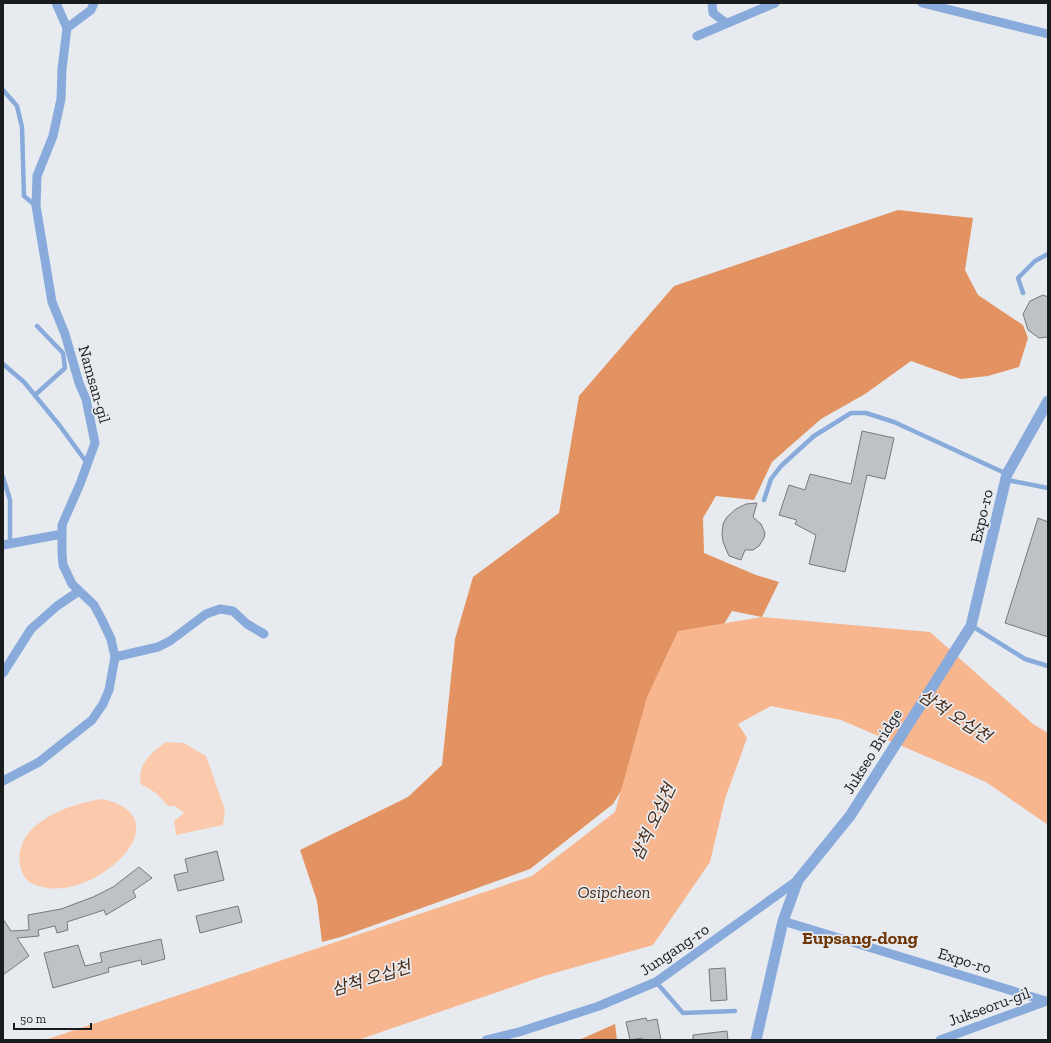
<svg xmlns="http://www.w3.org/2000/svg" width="1051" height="1043" viewBox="0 0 1051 1043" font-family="'Zilla Slab','Noto Sans KR',serif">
<rect width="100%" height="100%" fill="#e7ebf0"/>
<g fill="#fbcaad">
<path d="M 166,742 L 184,743 L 206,756 L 225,810 L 223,825 L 176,835 L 174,821 L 184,813 L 175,806 L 168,806 L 156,793 L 141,784 C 136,765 152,752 166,742 Z"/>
<path d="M 102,799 C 184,817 100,896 48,888 C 35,886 25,883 21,869 C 9,825 68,804 102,799 Z"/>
</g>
<g fill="#e39361">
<path d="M 898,210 L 973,218 L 965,270 L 978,295 L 1023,325 L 1028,338 L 1019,367 L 988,376 L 961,379 L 911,361 L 865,394 L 821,419 L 772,462 L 754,500 L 716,496 L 703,518 L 704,553 L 756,575 L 779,582 L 762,617 L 732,611 L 613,804 L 530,869 L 341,937 L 322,942 L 317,901 L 300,850 L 408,797 L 442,765 L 455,639 L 473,577 L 559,513 L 579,396 L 674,286 Z"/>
<path d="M 615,1024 L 617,1040 L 579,1040 Z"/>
</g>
<path fill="#f8b68f" d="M 762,617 L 930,632 L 1033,724 L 1048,733 L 1048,825 L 986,782 L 841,720 L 771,706 L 738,724 L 747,738 L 725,799 L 710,862 L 653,945 L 544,976 L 358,1040 L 45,1040 L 532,876 L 615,812 L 647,697 L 678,631 Z"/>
<g fill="#bec2c6" stroke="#75787c">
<path d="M 1043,295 L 1048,297 L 1048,337 L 1039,338 L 1028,330 L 1023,314 L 1030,301 Z"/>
<path d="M 862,431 L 894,438 L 885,479 L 867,475 L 845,572 L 809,564 L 816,535 L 795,524 L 797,520 L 779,515 L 789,485 L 805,490 L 810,474 L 851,484 Z"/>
<path d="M 757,503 L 753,517 L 761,524 L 765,533 L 764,538 L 759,546 L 753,550 L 745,550 L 741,560 L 729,556 L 723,542 L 722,534 L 723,524 L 727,517 L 736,509 L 746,504 Z"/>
<path d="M 1038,518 L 1048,522 L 1048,637 L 1005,623 Z"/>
<path d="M 217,851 L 224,880 L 178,891 L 174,875 L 188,872 L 185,859 Z"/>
<path d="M 139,867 L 152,878 L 133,891 L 136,897 L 106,915 L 104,910 L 67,922 L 68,930 L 57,933 L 55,926 L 38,930 L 39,936 L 17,938 L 29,956 L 3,975 L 3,919 L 11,931 L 29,930 L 28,915 L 61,909 L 93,897 L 113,887 Z"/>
<path d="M 238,906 L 242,922 L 200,933 L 196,916 Z"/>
<path d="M 161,939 L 165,959 L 142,965 L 141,960 L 108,968 L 109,972 L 53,988 L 44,953 L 78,945 L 85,966 L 102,962 L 100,953 Z"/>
<path d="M 725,968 L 727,1000 L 711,1001 L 709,969 Z"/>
<path d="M 646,1018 L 647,1021 L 657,1019 L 661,1040 L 642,1040 L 642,1038 L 630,1040 L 626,1022 Z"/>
<path d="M 727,1031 L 728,1040 L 693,1040 L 693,1035 Z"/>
</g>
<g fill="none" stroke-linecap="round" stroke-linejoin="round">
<g stroke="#89abdb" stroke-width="4.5">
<path d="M 3,90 L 17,106 L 22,127 L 24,196 L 36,206"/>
<path d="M 1023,293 L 1018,278 L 1035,261 L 1048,254"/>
<path d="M 3,364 L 24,382 L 60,426 L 87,463"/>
<path d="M 35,395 L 65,368 L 63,353 L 37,326"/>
<path d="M 3,477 L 10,500 L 10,544"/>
<path d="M 1007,480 L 1048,488"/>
<path d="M 764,500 L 771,479 L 781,466 L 814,436 L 851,413 L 866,413 L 894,422 L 1007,474"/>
<path d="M 972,626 L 1025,659 L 1048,666"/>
<path d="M 656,982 L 683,1013 L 735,1011"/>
</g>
<g stroke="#89abdb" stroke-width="9">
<path d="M 712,3 L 713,13 L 726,23"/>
<path d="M 922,3 L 1048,34"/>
<path d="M 67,28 L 91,10 L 94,3"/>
<path d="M 697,36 L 775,3"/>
<path d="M 3,545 L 62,534"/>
<path d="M 115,657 L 158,647 L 170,641 L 206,614 L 220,609 L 233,611 L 247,624 L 264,634"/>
<path d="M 3,673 L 31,629 L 57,606 L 79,591"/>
<path d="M 3,781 L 39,762 L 92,720 L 103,704 L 109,690 L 115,657 L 111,639 L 102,620 L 94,605 L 72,584 L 63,565 L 62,553 L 62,525 L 80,484 L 95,443 L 86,399 L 79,383 L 65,334 L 52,302 L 36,206 L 37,176 L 53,136 L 61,99 L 62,69 L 67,28 L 56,3"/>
<path d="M 783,921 L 1046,1001"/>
<path d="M 486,1040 L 519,1032 L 599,1006 L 656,982 L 798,880"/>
<path d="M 940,1040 L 1047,1001"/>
</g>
<path stroke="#89abdb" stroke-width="11" d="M 756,1040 L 783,921 L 798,880 L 850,816 L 971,626 L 1007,474 L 1048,401"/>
</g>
<g text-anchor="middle" stroke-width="3.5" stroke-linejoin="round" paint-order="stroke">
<g font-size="16" fill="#1a1b1d" stroke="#e7ebf0">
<text transform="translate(95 384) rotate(74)" y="6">Namsan-gil</text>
<text transform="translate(981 516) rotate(-77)" y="6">Expo-ro</text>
<text transform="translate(872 751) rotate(-58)" y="6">Jukseo Bridge</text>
<text transform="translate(674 949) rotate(-34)" y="6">Jungang-ro</text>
<text transform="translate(965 960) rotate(17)" y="6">Expo-ro</text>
<text transform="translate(989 1006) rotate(-20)" y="6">Jukseoru-gil</text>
</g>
<g font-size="17" font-style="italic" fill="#4a2914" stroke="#e7ebf0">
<text transform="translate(955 716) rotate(33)" y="6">삼척 오십천</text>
<text transform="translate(653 822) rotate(-65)" y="6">삼척 오십천</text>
<text x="614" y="898">Osipcheon</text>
<text transform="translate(371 978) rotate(-17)" y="6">삼척 오십천</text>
</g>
<g font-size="18" font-weight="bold" fill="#703504" stroke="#e7ebf0">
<text x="860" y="944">Eupsang-dong</text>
</g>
</g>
<rect width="1051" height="1043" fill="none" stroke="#1a1b1d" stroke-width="8"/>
<path d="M14 1023v6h77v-6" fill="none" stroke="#1a1b1d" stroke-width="2"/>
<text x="20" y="1023" font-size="12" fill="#1a1b1d" stroke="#e7ebf0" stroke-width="3" paint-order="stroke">50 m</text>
</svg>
